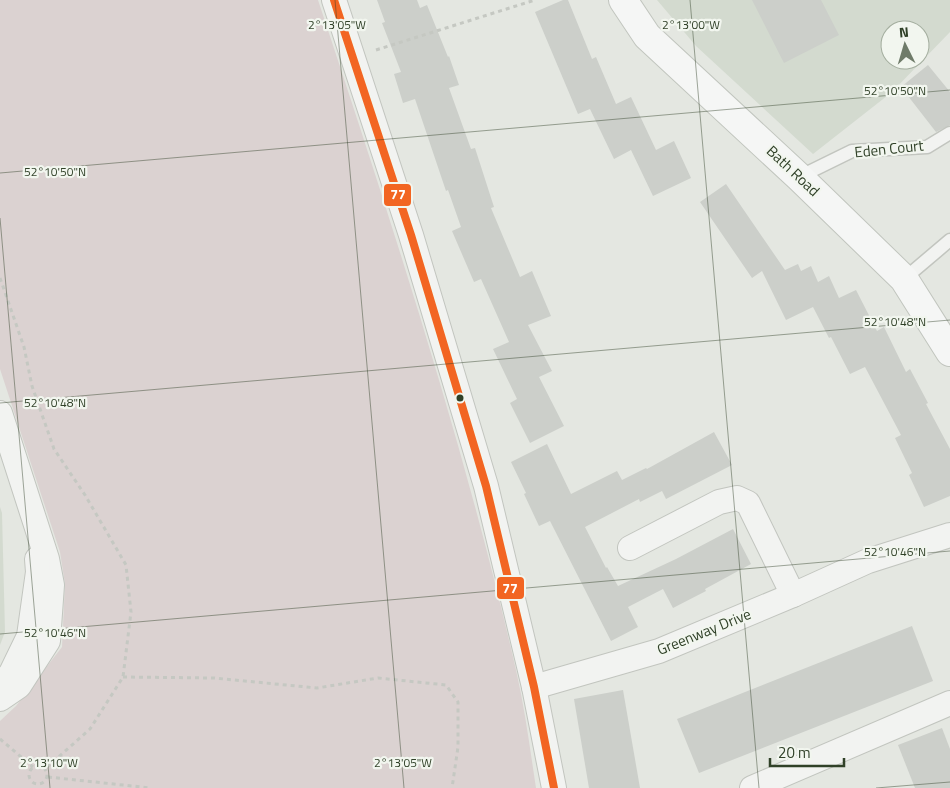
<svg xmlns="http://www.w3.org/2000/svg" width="950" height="788" viewBox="0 0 950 788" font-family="'Titillium Web',sans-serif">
<rect width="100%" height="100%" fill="#e4e7e1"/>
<g fill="#d3dacf" fill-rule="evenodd">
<path d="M 657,0 L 950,0 L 950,32 L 892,92 L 813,154 L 696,46 ZM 890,30 L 920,30 L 920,60 L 890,60 Z"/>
<path d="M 0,507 L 2,513 L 5,632 L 0,645 Z"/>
</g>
<path fill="#dbd2d1" d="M 0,0 L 318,0 C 391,221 464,443 516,670 C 525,709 530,749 536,788 L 0,788 L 0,721 L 16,706 L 62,647 L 65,584 L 60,552 L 0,369 Z"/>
<g fill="#cccfca">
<path d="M 377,0 L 417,0 L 420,8 L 427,5 L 448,57 L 449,56 L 459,85 L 449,88 L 471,149 L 475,148 L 494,207 L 491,208 L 520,277 L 532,271 L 551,316 L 528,325 L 552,371 L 539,377 L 564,426 L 530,443 L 510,403 L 517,399 L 493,349 L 509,342 L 481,279 L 474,282 L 452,231 L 461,227 L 448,190 L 446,191 L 415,99 L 403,103 L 394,74 L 401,72 L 382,23 L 385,22 Z"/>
<path d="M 563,0 L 568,0 L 592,59 L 596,57 L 616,104 L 631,97 L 656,150 L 674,141 L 691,178 L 653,196 L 631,150 L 614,159 L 590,109 L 578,114 L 535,12 Z"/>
<path d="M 752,0 L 821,0 L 839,35 L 784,63 Z"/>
<path d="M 928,65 L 950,92 L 950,125 L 936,132 L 901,87 Z"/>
<path d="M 726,184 L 785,270 L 798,264 L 801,271 L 811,266 L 818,282 L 829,276 L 839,298 L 856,290 L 877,331 L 884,327 L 906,372 L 910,369 L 928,403 L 926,404 L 950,449 L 950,496 L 924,507 L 909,475 L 912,473 L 895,438 L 901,435 L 865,367 L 850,374 L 831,337 L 829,338 L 813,307 L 786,320 L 762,271 L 752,278 L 700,202 Z"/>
<path d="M 714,432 L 732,465 L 666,499 L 662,491 L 640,502 L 639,499 L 585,527 L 606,568 L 607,567 L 618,586 L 676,559 L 733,529 L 751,564 L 705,589 L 706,591 L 673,608 L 663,589 L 628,607 L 638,627 L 611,641 L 550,521 L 539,526 L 524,494 L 526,493 L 511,462 L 547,444 L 571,494 L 617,471 L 622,480 L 646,468 L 647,469 Z"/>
<path d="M 912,626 L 933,681 L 699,773 L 677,719 Z"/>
<path d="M 623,690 L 640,788 L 589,788 L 574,699 Z"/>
<path d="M 942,728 L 950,749 L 950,788 L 915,788 L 898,745 Z"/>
</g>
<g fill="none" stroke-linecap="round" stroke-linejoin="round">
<defs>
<g id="lane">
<path d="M 799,177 L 852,151 L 927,147 L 950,133"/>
<path d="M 904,279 L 950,240"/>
</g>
<g id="street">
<path d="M 334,0 L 411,235 L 486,486 L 534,687 L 554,788"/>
<path d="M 0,413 L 47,559 L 52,585 L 48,641 L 19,686 L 0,699"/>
<path d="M 630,548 L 719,502 L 737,498 L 748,503 L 793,595"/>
<path d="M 3,683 L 11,673 L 29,636 L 38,572 L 37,559"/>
<path d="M 534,687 L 659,651 L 793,595 L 868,561 L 950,535"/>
<path d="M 752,788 L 950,703"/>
</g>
<path id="primary" d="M 623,0 L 647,36 L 799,177 L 904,279 L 950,352"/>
</defs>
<use href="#lane" stroke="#c2c5bf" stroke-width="15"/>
<use href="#street" stroke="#c2c5bf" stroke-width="26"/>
<use href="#primary" stroke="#c1c5be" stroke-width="30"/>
<g stroke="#c5c8c2" stroke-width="3" stroke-dasharray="4 4" stroke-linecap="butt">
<path d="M 376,50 L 535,0"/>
<path d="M 0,278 L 24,347 L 32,386 L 54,449 L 85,495 L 126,565 L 131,612 L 123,677 L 90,729 L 45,769"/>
<path d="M 123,677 L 214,678 L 317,688 L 378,678 L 446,685 L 458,702 L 458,747 L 452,788"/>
<path d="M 0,739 L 33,767"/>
<circle cx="38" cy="775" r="9"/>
<path d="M 48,777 L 151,788"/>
</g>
<use href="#lane" stroke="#f2f3f1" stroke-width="12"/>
<use href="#street" stroke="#f2f3f1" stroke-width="24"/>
<use href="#primary" stroke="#f5f6f5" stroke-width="28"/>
<defs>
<path id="bus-1" d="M 334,0 L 411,235 L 486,486 L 534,687 L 554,788"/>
</defs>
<use href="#bus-1" stroke="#f2f6ef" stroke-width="11"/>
<use href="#bus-1" stroke="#f26522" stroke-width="8"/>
</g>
<path fill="none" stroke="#304128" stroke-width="1" stroke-opacity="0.45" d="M 335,0 L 404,788M 690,0 L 759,788M 0,173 L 950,90M 0,218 L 50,788M 0,403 L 950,320M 0,634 L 950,551M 876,788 L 950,782"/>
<circle fill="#304128" stroke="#f2f6ef" stroke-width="2" cx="460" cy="398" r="4.5"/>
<g text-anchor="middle" stroke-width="4.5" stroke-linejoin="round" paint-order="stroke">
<g font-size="15" fill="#304128" stroke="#f2f6ef">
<text transform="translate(889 149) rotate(-6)" y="5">Eden Court</text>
<text transform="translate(793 171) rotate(43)" y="5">Bath Road</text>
<text transform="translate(704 632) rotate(-22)" y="5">Greenway Drive</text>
</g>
</g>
<g font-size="12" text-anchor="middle" fill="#304128" stroke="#f2f6ef" stroke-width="4.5" stroke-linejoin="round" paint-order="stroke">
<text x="337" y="29">2°13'05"W</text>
<text x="691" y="29">2°13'00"W</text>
<text x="895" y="95">52°10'50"N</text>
<text x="55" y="176">52°10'50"N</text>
<text x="895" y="326">52°10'48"N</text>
<text x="55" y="407">52°10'48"N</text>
<text x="895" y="556">52°10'46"N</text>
<text x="55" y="637">52°10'46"N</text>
<text x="49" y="767">2°13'10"W</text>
<text x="403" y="767">2°13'05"W</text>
</g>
<g stroke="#f2f6ef" stroke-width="2">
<rect x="383" y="183" width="29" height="24" rx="5" fill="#f26522"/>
<rect x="496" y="576" width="29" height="24" rx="5" fill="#f26522"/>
</g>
<g font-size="14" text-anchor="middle" font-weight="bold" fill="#fff">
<text x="398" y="199">77</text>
<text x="510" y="593">77</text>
</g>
<g transform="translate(905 45) rotate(355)"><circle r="24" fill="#f2f6ef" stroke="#a4ae9f"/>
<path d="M0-4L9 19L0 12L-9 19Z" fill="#6f7b69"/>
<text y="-8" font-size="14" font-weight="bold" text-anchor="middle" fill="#304128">N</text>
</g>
<path d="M770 758v8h74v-8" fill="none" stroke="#304128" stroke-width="2.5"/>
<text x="778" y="758" font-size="15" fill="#304128" stroke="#f2f6ef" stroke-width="4" paint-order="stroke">20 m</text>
</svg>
